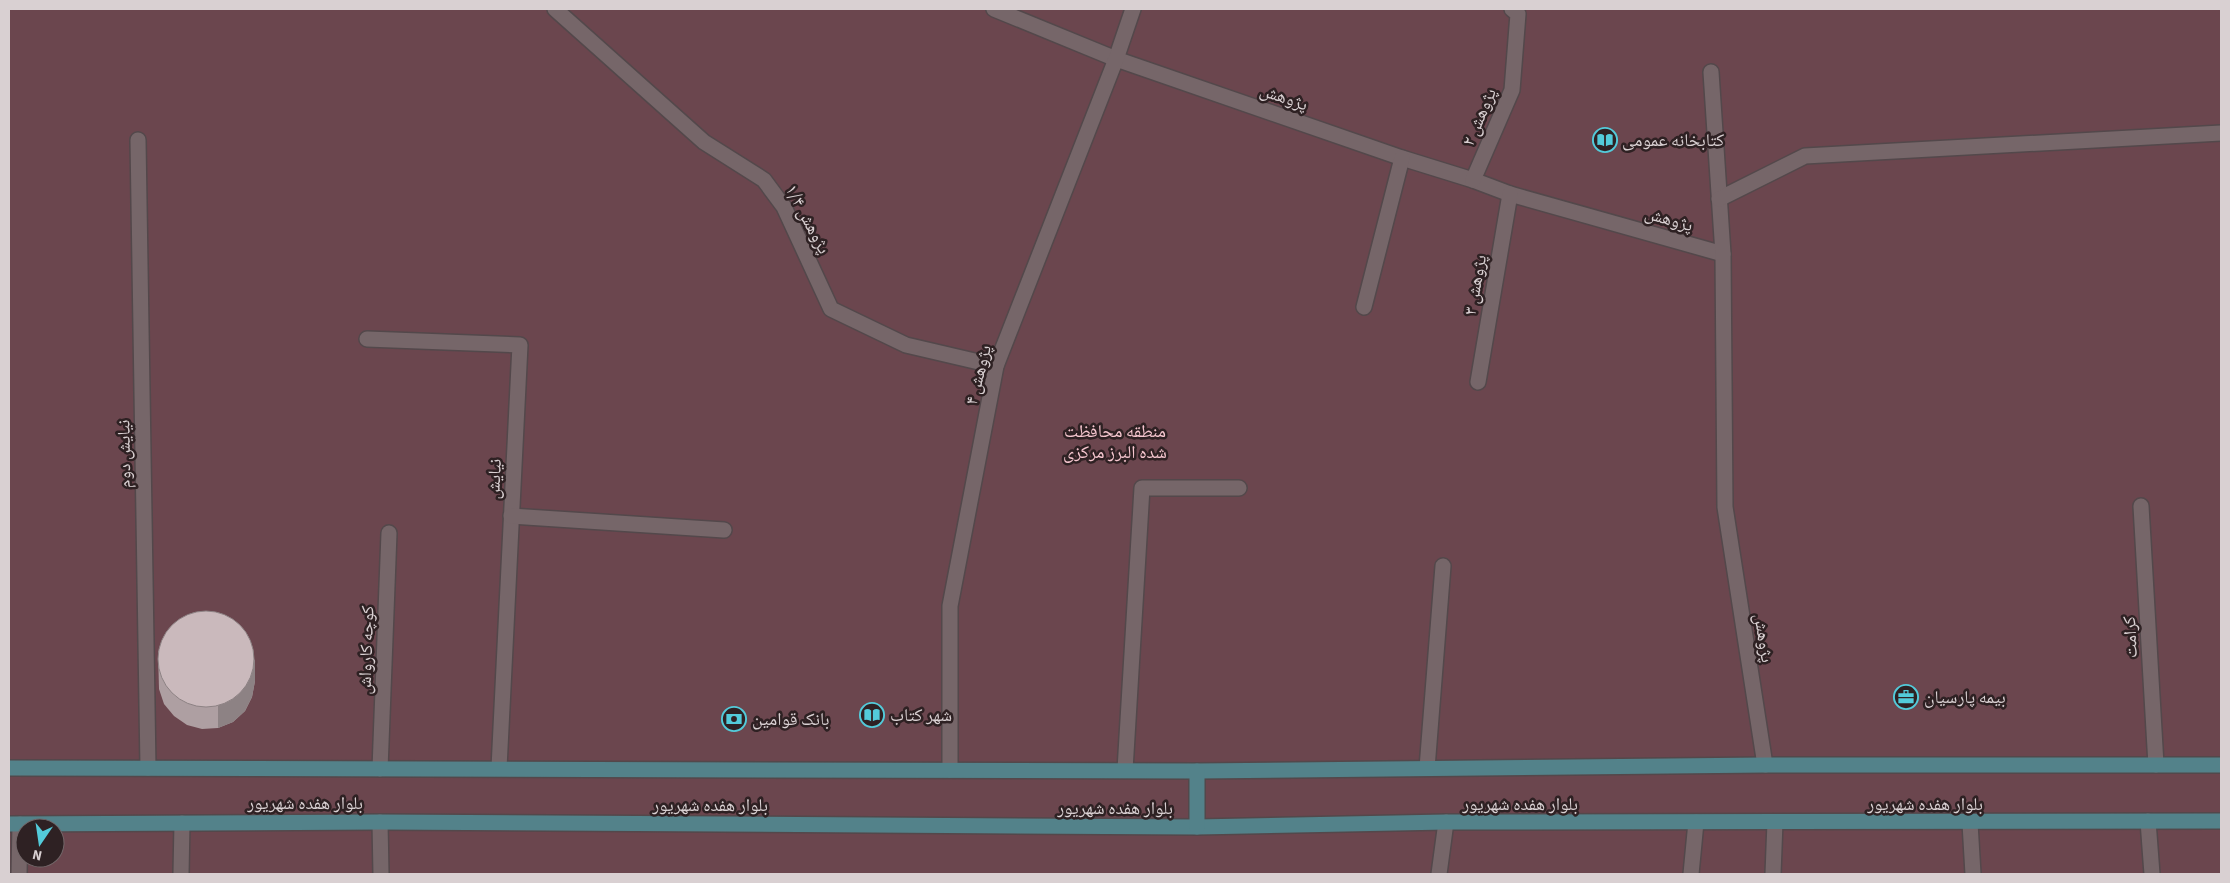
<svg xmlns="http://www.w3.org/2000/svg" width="2230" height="883" viewBox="0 0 2230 883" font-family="'Source Sans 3','Noto Naskh Arabic',sans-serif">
<rect width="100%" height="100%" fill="#382b2d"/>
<path fill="#6b464e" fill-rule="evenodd" d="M 9,9 L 2221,9 L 2221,874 L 9,874 ZM 25,828 L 55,828 L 55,858 L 25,858 Z"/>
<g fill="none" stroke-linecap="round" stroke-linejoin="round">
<defs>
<g id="minor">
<path d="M 555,9 L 704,142 L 764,180 L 784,207 L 831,309 L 906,345 L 996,366"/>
<path d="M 994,9 L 1116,59 L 1402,158 L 1473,180 L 1510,194 L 1723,254"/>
<path d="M 1711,72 L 1723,254 L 1725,507 L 1765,765"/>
<path d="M 138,140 L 148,768"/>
<path d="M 1473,180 L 1512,90 L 1518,14 L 1512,9"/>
<path d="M 1719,199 L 1805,156 L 2221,133"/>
<path d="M 1364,307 L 1402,158"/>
<path d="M 367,339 L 520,345 L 499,768"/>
<path d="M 1478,382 L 1510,194"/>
<path d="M 2141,506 L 2156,765"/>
<path d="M 511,516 L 724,530"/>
<path d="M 1427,768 L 1443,566"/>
<path d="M 380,769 L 389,533"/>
<path d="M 950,770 L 950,606 L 996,366 L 1116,59 L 1133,9"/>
<path d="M 1125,770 L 1142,488 L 1239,488"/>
<path d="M 2148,821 L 2152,874"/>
<path d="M 380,822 L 381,874"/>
<path d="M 1970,823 L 1973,874"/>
<path d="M 19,874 L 20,824"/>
<path d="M 181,874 L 182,823"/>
<path d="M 1439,874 L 1446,822"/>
<path d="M 1691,874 L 1696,822"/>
<path d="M 1773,874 L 1775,822"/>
</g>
<g id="major">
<path d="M 9,768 L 1197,771 L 1765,765 L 2221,765"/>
<path d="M 9,824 L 380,822 L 1197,827 L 1446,822 L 2221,821"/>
<path d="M 1197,827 L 1197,771"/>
</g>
</defs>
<use href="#minor" stroke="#53484b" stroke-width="18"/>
<use href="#major" stroke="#53484b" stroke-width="18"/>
<use href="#minor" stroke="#766669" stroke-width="15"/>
<use href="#major" stroke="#53828a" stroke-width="15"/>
</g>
<path fill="#ae9fa2" d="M 158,651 L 255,681 L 252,697 L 245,711 L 233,722 L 218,728 L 202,729 L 187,725 L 174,716 L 164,704 L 159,689 Z"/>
<path fill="#8d8284" d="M 255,659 L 255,681 L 252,697 L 245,711 L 233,722 L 218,728 L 218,706 Z"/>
<circle fill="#cab9bc" stroke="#8d8284" cx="206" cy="659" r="48"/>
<defs>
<symbol id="library-ring" viewBox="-11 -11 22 22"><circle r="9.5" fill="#2e2123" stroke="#53cbda" stroke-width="1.5"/><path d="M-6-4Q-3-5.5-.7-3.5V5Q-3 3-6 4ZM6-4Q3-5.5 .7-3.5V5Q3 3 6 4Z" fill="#53cbda"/></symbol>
<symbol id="office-ring" viewBox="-11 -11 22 22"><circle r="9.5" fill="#2e2123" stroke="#53cbda" stroke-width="1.5"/><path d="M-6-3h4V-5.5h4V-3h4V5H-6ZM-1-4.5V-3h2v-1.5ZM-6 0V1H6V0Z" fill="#53cbda"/></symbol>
<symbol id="bank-ring" viewBox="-11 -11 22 22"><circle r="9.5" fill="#2e2123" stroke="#53cbda" stroke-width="1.5"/><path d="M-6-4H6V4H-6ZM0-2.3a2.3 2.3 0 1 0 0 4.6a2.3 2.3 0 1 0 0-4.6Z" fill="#53cbda"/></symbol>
</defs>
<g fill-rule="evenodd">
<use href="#library-ring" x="1591" y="126" width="28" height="28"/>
<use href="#office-ring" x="1892" y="683" width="28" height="28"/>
<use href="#library-ring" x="858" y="701" width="28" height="28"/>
<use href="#bank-ring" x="720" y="705" width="28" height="28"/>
</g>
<g text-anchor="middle" stroke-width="5" stroke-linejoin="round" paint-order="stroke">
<g font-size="18" fill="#d9d0d2" stroke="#2e2123">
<text transform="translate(1284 97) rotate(19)" y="6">پژوهش</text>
<text transform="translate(1479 117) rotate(-67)" y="6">پژوهش ۲</text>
<text transform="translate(808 219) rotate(62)" y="6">پژوهش ۱/۴</text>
<text transform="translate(1669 219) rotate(16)" y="6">پژوهش</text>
<text transform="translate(1475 285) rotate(-80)" y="6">پژوهش ۳</text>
<text transform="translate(978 375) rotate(-76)" y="6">پژوهش ۴</text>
<text transform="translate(124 454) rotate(-91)" y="6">نیایش دوم</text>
<text transform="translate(494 479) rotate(-87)" y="6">نیایش</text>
<text transform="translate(2130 637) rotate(-93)" y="6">کرامت</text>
<text transform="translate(1764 638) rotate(81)" y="6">پژوهش</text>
<text transform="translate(366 650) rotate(-88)" y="6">کوچه کارواش</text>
<text x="305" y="809">بلوار هفده شهریور</text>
<text x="1520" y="810">بلوار هفده شهریور</text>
<text x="1925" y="810">بلوار هفده شهریور</text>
<text x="710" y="811">بلوار هفده شهریور</text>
<text x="1115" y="814">بلوار هفده شهریور</text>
</g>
<g font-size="18" fill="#d9d0d2" stroke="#2e2123" text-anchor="start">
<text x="1622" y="146">کتابخانه عمومی</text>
<text x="1924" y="703">بیمه پارسیان</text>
<text x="890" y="721">شهر کتاب</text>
<text x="752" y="725">بانک قوامین</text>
</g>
<g font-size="18" fill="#f7c7d0" stroke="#2e2123">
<text x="1115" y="437">منطقه محافظت<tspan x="1115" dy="21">شده البرز مرکزی</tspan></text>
</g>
</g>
<rect width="2230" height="883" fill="none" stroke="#d9d0d2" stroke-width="20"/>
<g transform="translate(40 843) rotate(193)"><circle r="24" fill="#2e2123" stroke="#726769"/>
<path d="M0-4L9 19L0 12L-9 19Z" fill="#53cbda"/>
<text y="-8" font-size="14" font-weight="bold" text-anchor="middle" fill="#d9d0d2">N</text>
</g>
</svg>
